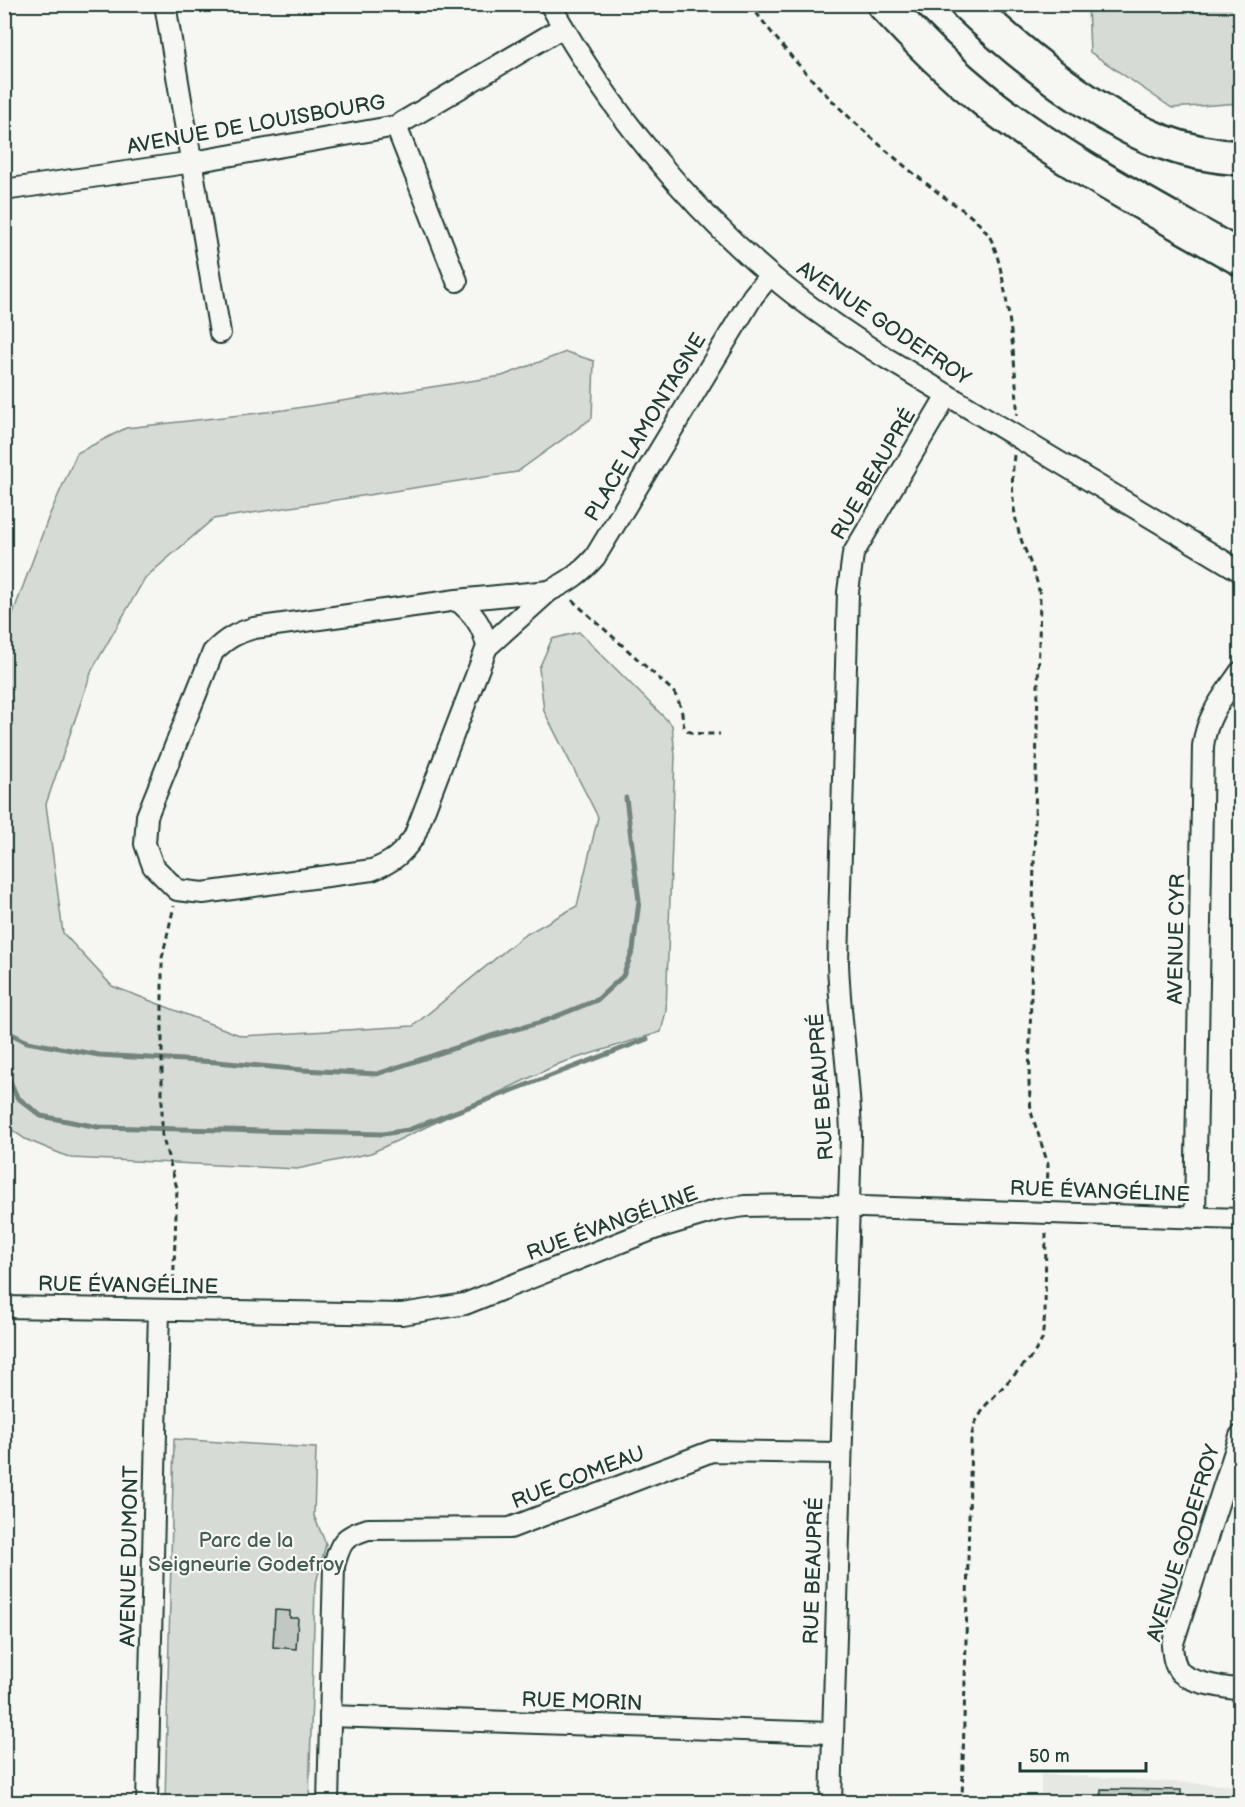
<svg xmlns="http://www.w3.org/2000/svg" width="1245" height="1807" viewBox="0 0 1245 1807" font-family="'Balsamiq Sans',sans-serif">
<rect width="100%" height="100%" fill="#f6f6f2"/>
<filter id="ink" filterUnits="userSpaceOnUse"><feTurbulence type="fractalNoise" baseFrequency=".0167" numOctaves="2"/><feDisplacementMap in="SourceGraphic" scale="12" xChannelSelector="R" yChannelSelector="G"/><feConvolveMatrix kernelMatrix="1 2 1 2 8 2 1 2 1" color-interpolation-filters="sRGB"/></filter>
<g filter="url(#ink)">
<path fill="#e6e8e4" d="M 1041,1774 L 1240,1786 L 1240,1802 L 1041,1802 Z"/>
<g fill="#d6dbd6" stroke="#7a8c85" stroke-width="1.5">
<path d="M 1088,5 L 1240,5 L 1240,103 L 1172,108 L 1090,52 Z"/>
<path d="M 566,352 L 594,361 L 592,418 L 517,472 L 213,519 L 145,578 L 92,670 L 46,804 L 63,933 L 112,986 L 242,1036 L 413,1026 L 523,936 L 577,906 L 598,817 L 544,711 L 539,668 L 552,639 L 579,632 L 672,725 L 675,756 L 666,1011 L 661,1032 L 561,1063 L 371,1153 L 297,1169 L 71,1158 L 25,1139 L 4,1124 L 5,635 L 49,516 L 77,453 L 126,428 L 284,410 L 502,376 Z"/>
<path d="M 174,1439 L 316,1448 L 314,1516 L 326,1544 L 315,1587 L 309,1802 L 165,1802 Z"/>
</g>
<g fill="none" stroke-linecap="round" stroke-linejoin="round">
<g stroke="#72847d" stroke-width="5">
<path d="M 4,1030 L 27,1042 L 99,1055 L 217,1062 L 303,1070 L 377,1074 L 491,1036 L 542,1022 L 597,1000 L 623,976 L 633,950 L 639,901 L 626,798"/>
<path d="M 4,1068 L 17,1097 L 41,1116 L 98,1127 L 383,1134 L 408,1130 L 647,1039"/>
</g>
</g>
<g fill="#c1c8c3" stroke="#1f3d34" stroke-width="1.5">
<path d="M 275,1610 L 290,1611 L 290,1618 L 298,1618 L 296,1649 L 273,1647 Z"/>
<path d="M 1101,1789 L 1181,1790 L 1181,1803 L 1101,1803 Z"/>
</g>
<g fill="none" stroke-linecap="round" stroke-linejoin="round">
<defs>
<g id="minor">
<path d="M 165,4 L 220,333"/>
<path d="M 550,4 C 609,110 688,207 781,284 C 814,311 850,335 886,358 L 1240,571"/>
<path d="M 396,126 L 457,281"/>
<path d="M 4,190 L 193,162 L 396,126 L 563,27"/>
<path d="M 549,591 C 568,582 581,573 595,557 L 753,296 L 770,275"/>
<path d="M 457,600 C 474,614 483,626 487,647 L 414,837 C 401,855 393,862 372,870 L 203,893 L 177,890 L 153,866 L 145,844 L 147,816 L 213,652 C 226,639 236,633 254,628 L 457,600 L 549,591 L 487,647"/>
<path d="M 1195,1218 L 1203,746 C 1207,715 1223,697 1240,672"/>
<path d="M 4,1307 L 402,1314 L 465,1304 L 654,1229 L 718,1210 L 745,1206 L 800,1205 L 1240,1219"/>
<path d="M 1240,1436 L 1172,1646 C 1173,1656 1174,1666 1181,1673 C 1193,1684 1225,1687 1240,1690"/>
<path d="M 330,1716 L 832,1733"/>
<path d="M 147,1802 L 159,1310"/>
<path d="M 328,1802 L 334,1566 C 341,1541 343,1537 368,1529 L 510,1528 L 712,1451 L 840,1453"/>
<path d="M 831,1802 L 851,1136 C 850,1078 840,1021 838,963 L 848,592 L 853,554 L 947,395"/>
</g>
<g id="motorway">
<path d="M 884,4 C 916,39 950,72 987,102 C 1065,163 1155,209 1240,258"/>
<path d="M 967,4 C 1017,52 1096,116 1160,141 C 1186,151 1213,156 1240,158"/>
</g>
</defs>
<use href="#minor" stroke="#1f3d34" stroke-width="24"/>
<use href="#motorway" stroke="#1f3d34" stroke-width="38"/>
<g stroke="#1f3d34" stroke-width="3" stroke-dasharray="6 4.5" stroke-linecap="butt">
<path d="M 750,4 C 791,61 840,112 894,157 C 910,171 927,184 944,197 C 960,208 978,219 989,236 C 1006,262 1018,381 1017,415"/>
<path d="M 1014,455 C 1011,484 1012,512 1021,539 C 1028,559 1038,577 1040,598 L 1029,1083 L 1031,1112 L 1048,1164 L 1047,1197"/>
<path d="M 572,600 L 673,691 C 695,725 664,735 720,734"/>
<path d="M 173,1292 L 177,1188 L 162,1135 L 162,958 L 174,906"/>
<path d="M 962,1802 L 971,1438 L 975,1423 L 986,1405 L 1033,1355 L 1042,1340 L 1045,1313 L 1046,1231"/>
</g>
<use href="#minor" stroke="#f6f6f2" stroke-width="20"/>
<use href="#motorway" stroke="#f6f6f2" stroke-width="33"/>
</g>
</g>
<g text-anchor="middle" stroke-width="4.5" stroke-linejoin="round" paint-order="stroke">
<g font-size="21" fill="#1f3d34" stroke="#f6f6f2">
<text transform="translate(256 124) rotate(-10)" y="7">AVENUE DE LOUISBOURG</text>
<text transform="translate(884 323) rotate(34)" y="7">AVENUE GODEFROY</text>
<text transform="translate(645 427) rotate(-59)" y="7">PLACE LAMONTAGNE</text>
<text transform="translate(873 474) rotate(-60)" y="7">RUE BEAUPRÉ</text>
<text transform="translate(1176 939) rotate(-89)" y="7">AVENUE CYR</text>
<text transform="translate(821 1087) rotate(-94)" y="7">RUE BEAUPRÉ</text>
<text transform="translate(1100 1191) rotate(2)" y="7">RUE ÉVANGÉLINE</text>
<text transform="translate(612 1223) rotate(-20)" y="7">RUE ÉVANGÉLINE</text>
<text transform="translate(128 1285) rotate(1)" y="7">RUE ÉVANGÉLINE</text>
<text transform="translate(578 1477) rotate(-21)" y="7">RUE COMEAU</text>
<text transform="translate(1183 1543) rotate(-73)" y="7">AVENUE GODEFROY</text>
<text transform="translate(129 1556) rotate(-89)" y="7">AVENUE DUMONT</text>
<text transform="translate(813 1571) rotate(-88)" y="7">RUE BEAUPRÉ</text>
<text transform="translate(582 1701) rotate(2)" y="7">RUE MORIN</text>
</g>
<g font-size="21" fill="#445d54" stroke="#f6f6f2">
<text x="246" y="1547">Parc de la<tspan x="246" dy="24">Seigneurie Godefroy</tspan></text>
</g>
</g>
<rect width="1245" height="1807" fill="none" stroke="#f6f6f2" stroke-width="24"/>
<rect x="12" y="12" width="1221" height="1783" fill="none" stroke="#1f3d34" stroke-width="2" filter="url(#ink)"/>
<path d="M1020 1762v9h126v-9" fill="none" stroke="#1f3d34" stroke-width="3"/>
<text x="1029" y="1762" font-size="18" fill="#1f3d34" stroke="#f6f6f2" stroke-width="4.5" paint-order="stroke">50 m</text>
</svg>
